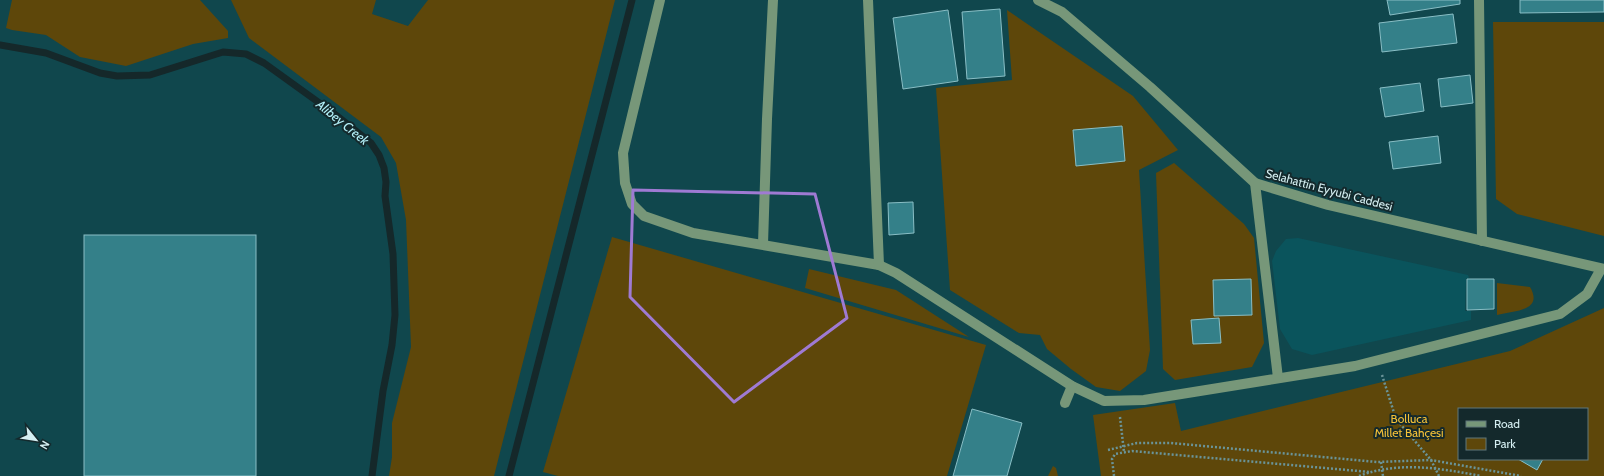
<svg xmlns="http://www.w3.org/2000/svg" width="1604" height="476" viewBox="0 0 1604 476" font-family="Cabin,sans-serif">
<rect width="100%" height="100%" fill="#10474d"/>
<path fill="#0a545c" d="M 1298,238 L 1468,275 L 1469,278 L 1466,279 L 1465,311 L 1471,311 L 1471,320 L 1312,355 L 1292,349 L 1280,329 L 1272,261 L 1276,251 L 1286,239 Z"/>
<g fill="#5e470a" fill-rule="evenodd">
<path d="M 12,0 L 200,0 L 228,31 L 228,38 L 193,44 L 126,66 L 80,57 L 46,35 L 12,30 L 6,28 Z"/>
<path d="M 231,0 L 376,0 L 372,14 L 408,26 L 428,0 L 615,0 L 494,476 L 389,476 L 392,457 L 392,423 L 411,347 L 406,220 L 396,163 L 381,137 L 249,38 Z"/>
<path d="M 1007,10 L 1133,96 L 1178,150 L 1139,170 L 1150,350 L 1146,371 L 1120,391 L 1096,387 L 1071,369 L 1047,349 L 1040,335 L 1019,333 L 950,290 L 936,88 L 1012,80 Z"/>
<path d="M 1493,22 L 1604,22 L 1604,236 L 1517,214 L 1496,199 Z"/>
<path d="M 1174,163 L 1244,224 L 1254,238 L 1264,343 L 1252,367 L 1175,380 L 1163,369 L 1156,173 Z"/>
<path d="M 612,237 L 986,345 L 947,476 L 558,476 L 543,472 Z"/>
<path d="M 809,269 L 896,290 L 969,337 L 805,288 Z"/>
<path d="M 1497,283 L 1530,287 C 1544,311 1514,311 1497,315 Z"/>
<path d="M 1604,308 L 1604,476 L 1101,476 L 1093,415 L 1175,403 L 1181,431 L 1510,351 ZM 1459,409 L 1587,409 L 1587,459 L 1459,459 Z"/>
<path d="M 1053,466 L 1056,468 L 1058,476 L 1048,476 Z"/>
</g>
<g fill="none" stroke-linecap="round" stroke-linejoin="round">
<g stroke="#15282a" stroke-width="7">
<path d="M 0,45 L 46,53 L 100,73 L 117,76 L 150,75 L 223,52 L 246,54 L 264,63 L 332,112 L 371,143 L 379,155 L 384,168 L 386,182 L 385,196 L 393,254 L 395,315 L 392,345 L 383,391 L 372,476"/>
<path d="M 509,476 L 632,0"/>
</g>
</g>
<g fill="#348089" stroke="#89bec5">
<path d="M 1387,0 L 1460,0 L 1460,4 L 1390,15 Z"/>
<path d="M 1520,0 L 1604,0 L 1604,12 L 1520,13 Z"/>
<path d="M 1000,9 L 1005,76 L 967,79 L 962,12 Z"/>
<path d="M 948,10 L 958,81 L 903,89 L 893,18 Z"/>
<path d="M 1453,14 L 1457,43 L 1382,52 L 1379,23 Z"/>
<path d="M 1470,75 L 1473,103 L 1441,107 L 1438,79 Z"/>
<path d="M 1420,83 L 1424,111 L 1385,117 L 1380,88 Z"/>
<path d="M 1122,126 L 1125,161 L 1076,166 L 1073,130 Z"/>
<path d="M 1438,136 L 1441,163 L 1393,169 L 1389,142 Z"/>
<path d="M 913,202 L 914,233 L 889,235 L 888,203 Z"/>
<rect x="84" y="235" width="172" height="241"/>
<path d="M 1251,279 L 1252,315 L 1214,316 L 1213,280 Z"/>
<path d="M 1467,279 L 1494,279 L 1494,309 L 1467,310 Z"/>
<path d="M 1219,318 L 1221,343 L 1193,344 L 1191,320 Z"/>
<path d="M 972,409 L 1022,423 L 1007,476 L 953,476 Z"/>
<path d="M 1518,459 L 1543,459 L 1537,470 Z"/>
</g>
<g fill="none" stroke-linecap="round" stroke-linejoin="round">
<g stroke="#6a9499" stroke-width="2.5" stroke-dasharray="2 2" stroke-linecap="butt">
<path d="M 1382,375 L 1396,419 L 1431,460 L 1439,476"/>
<path d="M 1120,417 L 1124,452"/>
<path d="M 1108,450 L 1137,443 L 1171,443 L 1377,462 L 1431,460 L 1521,476"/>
<path d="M 1381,462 L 1383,476"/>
<path d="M 1114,476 L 1112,459 L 1115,454 L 1132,451 L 1370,472"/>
<path d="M 1359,476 C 1399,461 1439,468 1481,476"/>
</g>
<g stroke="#779779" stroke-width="10">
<path d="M 660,0 L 623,153 L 625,183 L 632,204 L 644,216 L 693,233 L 879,265 L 896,273 L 1072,386 L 1104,401 L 1144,400 L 1355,366 L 1560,314 L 1587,294 L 1601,269"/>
<path d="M 868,0 L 879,265"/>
<path d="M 1038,0 L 1062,12 L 1150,87 L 1255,183 L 1328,205 L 1604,269"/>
<path d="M 1479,0 L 1482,241"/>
<path d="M 1255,183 L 1278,378"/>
<path d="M 763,244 L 767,119 L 773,0"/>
<path d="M 1065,403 L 1072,386"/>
</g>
</g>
<path fill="none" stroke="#9f7ad3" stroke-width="3" stroke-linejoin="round" d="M 633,190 L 815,194 L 847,318 L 734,402 L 630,297 Z"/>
<g text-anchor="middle" stroke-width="4" stroke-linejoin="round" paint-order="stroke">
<g font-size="12" fill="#d5eff2" stroke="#14292c">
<text transform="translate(1329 190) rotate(15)" y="4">Selahattin Eyyubi Caddesi</text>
</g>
<g font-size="12" fill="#f4c138" stroke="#14292c">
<text x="1409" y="423">Bolluca<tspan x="1409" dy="14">Millet Bahçesi</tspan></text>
</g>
<g font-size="13" font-style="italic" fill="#b2eff7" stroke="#14292c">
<text transform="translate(343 122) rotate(39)" y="5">Alibey Creek</text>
</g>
</g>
<rect x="1458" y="408" width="130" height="52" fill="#14292c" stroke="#61787b"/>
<rect x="1466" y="421" width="20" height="6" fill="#779779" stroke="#61787b"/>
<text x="1494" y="428" font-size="12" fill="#d5eff2">Road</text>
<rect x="1466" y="438" width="20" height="12" fill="#5e470a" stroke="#61787b"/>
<text x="1494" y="448" font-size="12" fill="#d5eff2">Park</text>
<g transform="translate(36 440) rotate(120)" stroke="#14292c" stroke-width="3" paint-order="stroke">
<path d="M0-3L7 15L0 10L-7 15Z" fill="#d5eff2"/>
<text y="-6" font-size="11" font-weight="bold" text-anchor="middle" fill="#d5eff2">N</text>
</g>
</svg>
